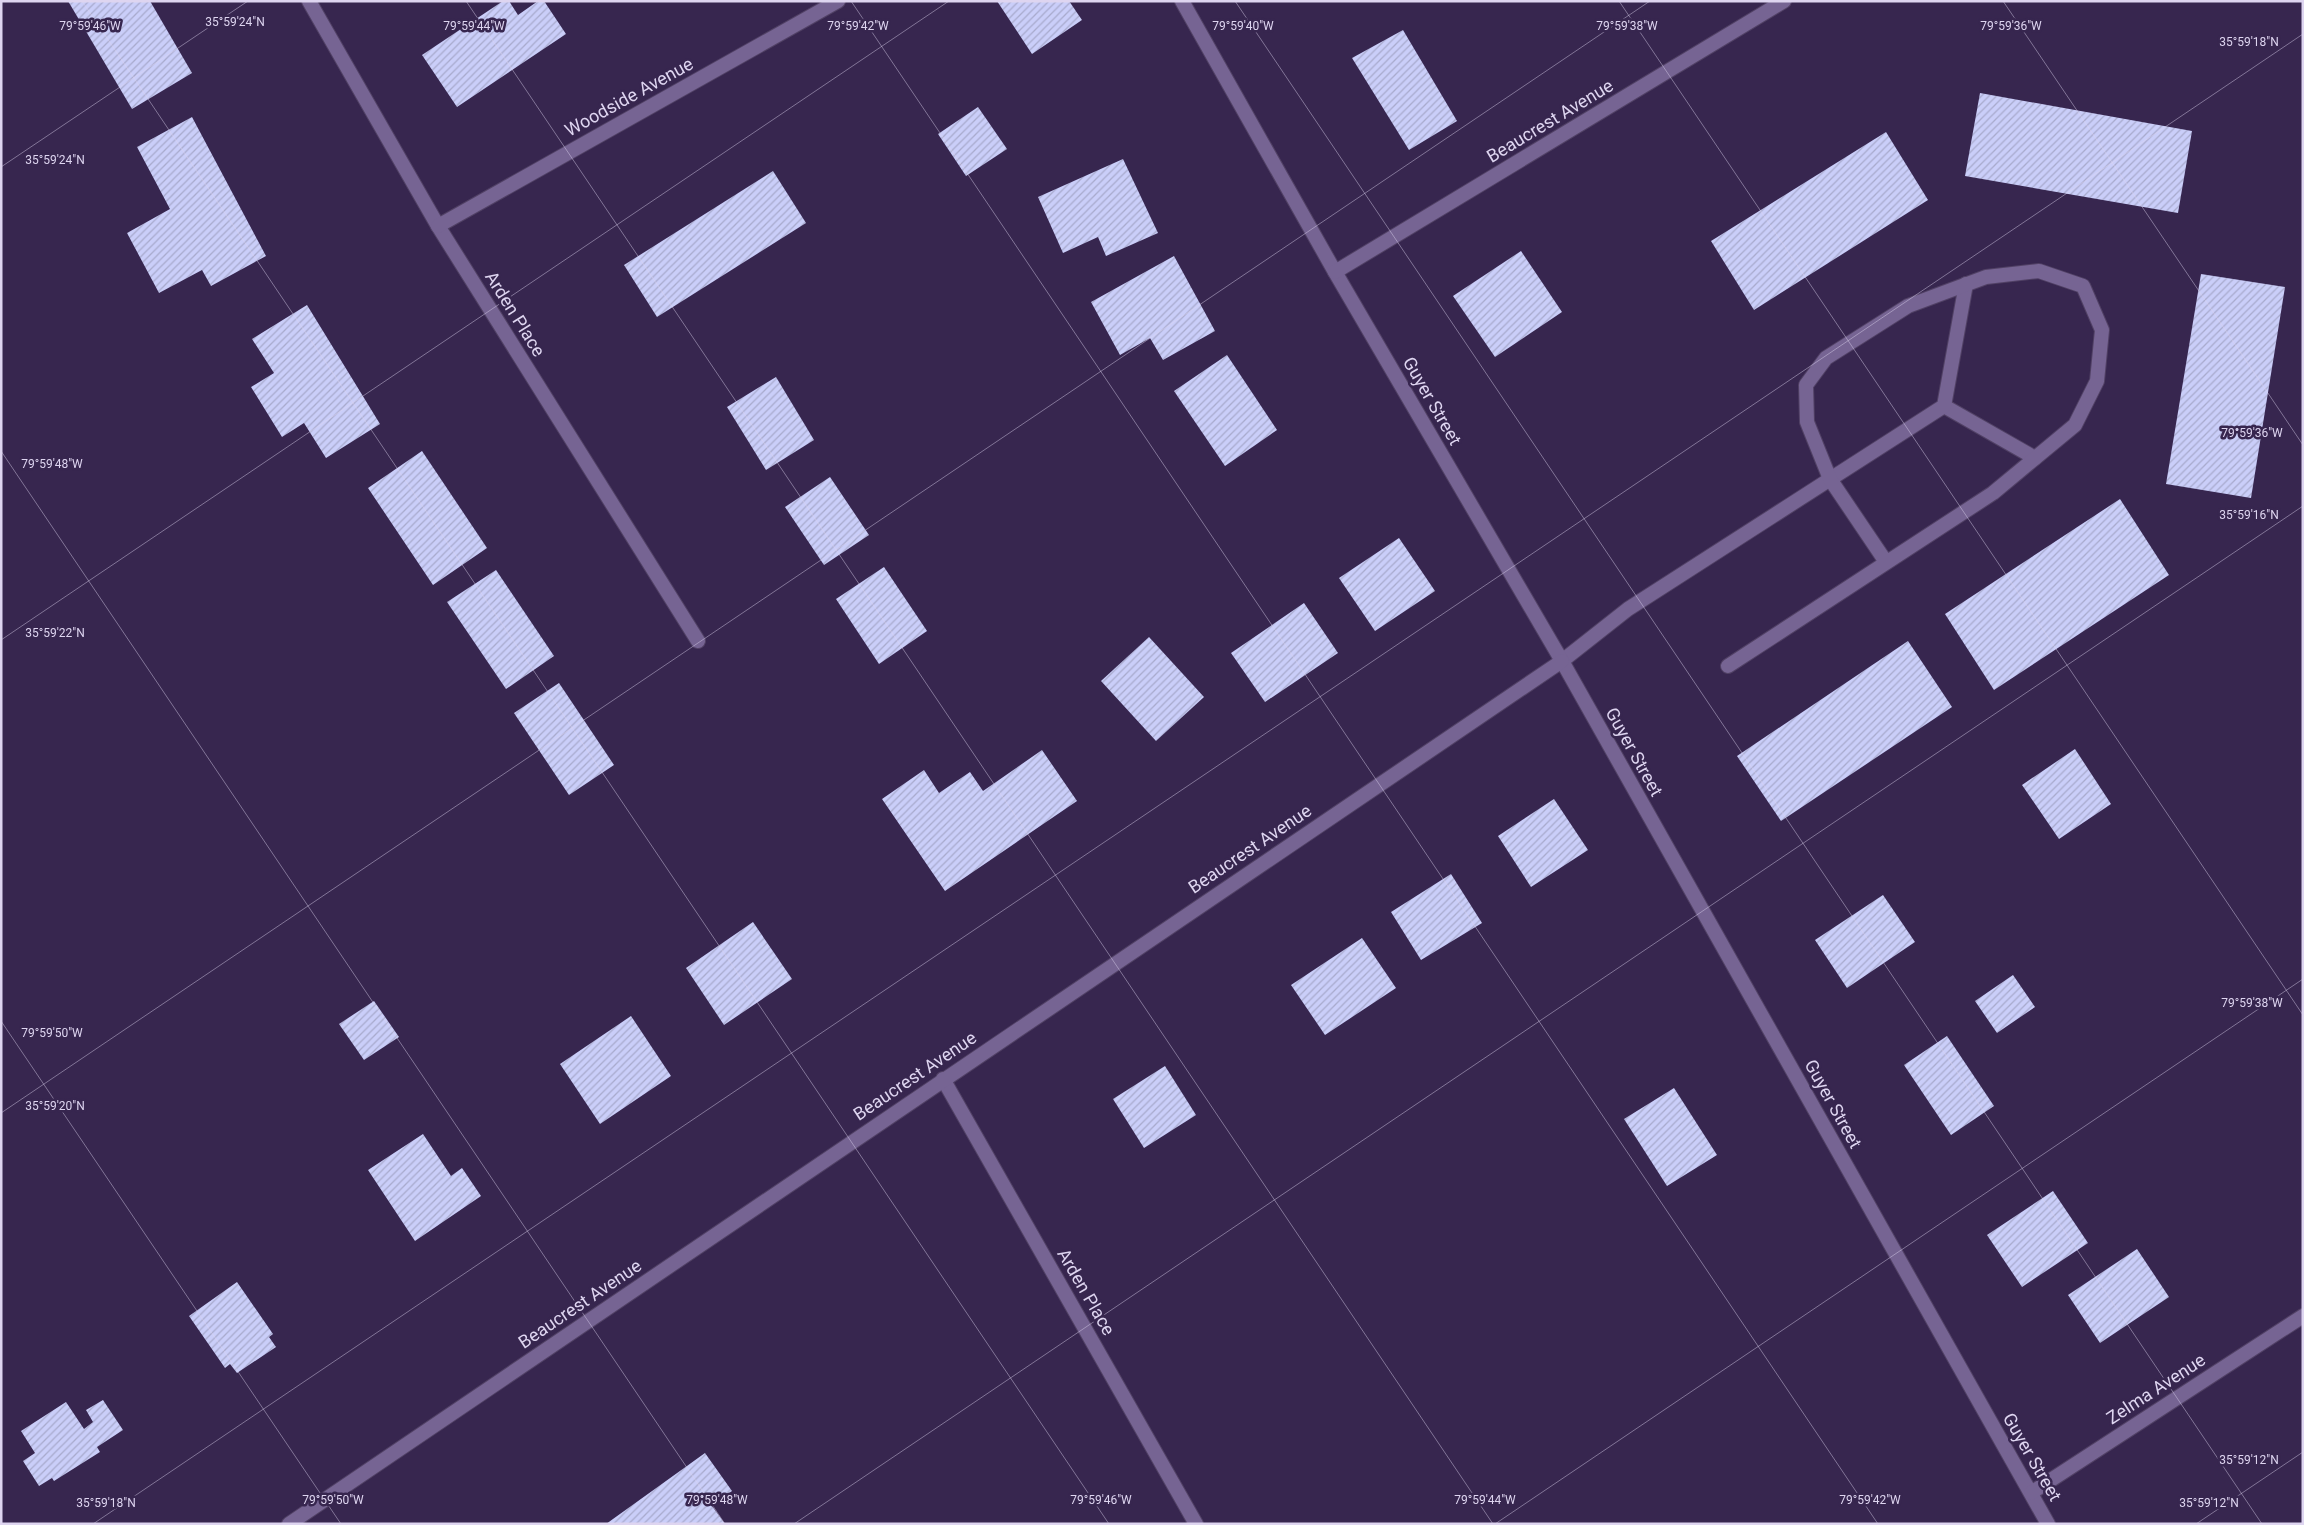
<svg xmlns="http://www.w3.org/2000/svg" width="2304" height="1525" viewBox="0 0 2304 1525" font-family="Roboto,sans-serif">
<defs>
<pattern id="building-hatch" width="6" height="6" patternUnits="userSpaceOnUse" patternTransform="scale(1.25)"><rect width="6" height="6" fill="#cacef9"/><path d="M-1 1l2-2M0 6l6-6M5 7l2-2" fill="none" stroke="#a8aacd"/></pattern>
</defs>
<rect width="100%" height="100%" fill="#37264f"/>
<g fill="url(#building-hatch)">
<path d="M 68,1 L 150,1 L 192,73 L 132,109 Z"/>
<path d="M 503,1 L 509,1 L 518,15 L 538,1 L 544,1 L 566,34 L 457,107 L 422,55 Z"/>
<path d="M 997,1 L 1069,1 L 1082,20 L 1032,54 Z"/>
<path d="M 1403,30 L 1457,121 L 1409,150 L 1352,58 Z"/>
<path d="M 1980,93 L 2192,131 L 2178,213 L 1965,176 Z"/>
<path d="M 978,107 L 1007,149 L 966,176 L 938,134 Z"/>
<path d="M 192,117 L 266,256 L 211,286 L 202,270 L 159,293 L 127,233 L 170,209 L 137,147 Z"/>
<path d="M 1886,132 L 1928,200 L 1754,310 L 1711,241 Z"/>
<path d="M 1123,159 L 1158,233 L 1106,256 L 1098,237 L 1063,253 L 1038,197 Z"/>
<path d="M 773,171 L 806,223 L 657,317 L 624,265 Z"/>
<path d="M 1521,251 L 1562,312 L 1495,357 L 1453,296 Z"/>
<path d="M 1174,256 L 1215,331 L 1163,360 L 1150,338 L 1120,355 L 1091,302 Z"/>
<path d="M 2201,274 L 2285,287 L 2251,498 L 2166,484 Z"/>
<path d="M 307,305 L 380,424 L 326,458 L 304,423 L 282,437 L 251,387 L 274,373 L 252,339 Z"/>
<path d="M 1227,355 L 1277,430 L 1225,466 L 1174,391 Z"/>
<path d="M 776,377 L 814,440 L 766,470 L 727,407 Z"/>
<path d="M 422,451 L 487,548 L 433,585 L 368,488 Z"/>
<path d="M 830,477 L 869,535 L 824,565 L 785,507 Z"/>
<path d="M 2120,499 L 2169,575 L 1994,690 L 1945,614 Z"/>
<path d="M 1399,538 L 1435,591 L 1375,631 L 1339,578 Z"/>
<path d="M 884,567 L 927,631 L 879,664 L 836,599 Z"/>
<path d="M 496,570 L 554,656 L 506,689 L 447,602 Z"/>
<path d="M 1304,603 L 1338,653 L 1265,702 L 1231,653 Z"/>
<path d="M 1149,637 L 1204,697 L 1156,741 L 1101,681 Z"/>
<path d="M 1908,641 L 1952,707 L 1781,821 L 1737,756 Z"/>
<path d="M 559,683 L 614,765 L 569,795 L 514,713 Z"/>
<path d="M 2075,749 L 2111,804 L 2059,839 L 2022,785 Z"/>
<path d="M 1042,750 L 1077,801 L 945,891 L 882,799 L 924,770 L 939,793 L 970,772 L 983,791 Z"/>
<path d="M 1554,799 L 1588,850 L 1531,887 L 1498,836 Z"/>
<path d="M 1451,874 L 1482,923 L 1421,960 L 1391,912 Z"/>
<path d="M 1883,895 L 1915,942 L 1847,988 L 1815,940 Z"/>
<path d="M 753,922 L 792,979 L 724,1025 L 686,968 Z"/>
<path d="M 1362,938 L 1396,988 L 1325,1035 L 1291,985 Z"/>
<path d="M 2013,975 L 2035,1007 L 1997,1033 L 1975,1001 Z"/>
<path d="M 374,1001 L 399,1037 L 364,1060 L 339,1024 Z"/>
<path d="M 631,1016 L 671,1076 L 600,1124 L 560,1064 Z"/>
<path d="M 1947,1036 L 1994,1106 L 1951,1135 L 1904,1065 Z"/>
<path d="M 1165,1066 L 1196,1115 L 1144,1148 L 1113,1099 Z"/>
<path d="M 1674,1088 L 1717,1155 L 1667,1186 L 1624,1119 Z"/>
<path d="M 423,1134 L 451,1176 L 462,1168 L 481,1196 L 415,1241 L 368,1170 Z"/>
<path d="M 2053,1191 L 2088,1243 L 2022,1287 L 1987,1235 Z"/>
<path d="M 2137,1249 L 2169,1297 L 2100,1343 L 2068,1295 Z"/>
<path d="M 237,1282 L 273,1334 L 269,1337 L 276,1347 L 237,1373 L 230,1364 L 225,1368 L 189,1316 Z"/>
<path d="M 103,1400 L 123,1430 L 97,1447 L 100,1452 L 54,1481 L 52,1478 L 39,1486 L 23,1461 L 35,1453 L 21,1431 L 66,1402 L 84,1429 L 93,1422 L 86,1410 Z"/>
<path d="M 705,1453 L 732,1491 L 712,1506 L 725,1524 L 606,1524 Z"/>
</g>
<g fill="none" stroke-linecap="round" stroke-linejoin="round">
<defs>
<g id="service">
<path d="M 1944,406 L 2035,458"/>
<path d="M 1562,661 L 1628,609 L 1944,406 L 1966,284"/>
<path d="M 1728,666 L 1993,493 L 2075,425 L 2097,381 L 2102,330 L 2083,286 L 2039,271 L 1986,277 L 1908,306 L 1826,358 L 1806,385 L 1807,422 L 1830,479 L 1886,562"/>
</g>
<g id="minor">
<path d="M 309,1 L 438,226 L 698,641"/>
<path d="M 1182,1 L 1335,272 L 1562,661 L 2048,1524"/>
<path d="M 438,226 L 838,1"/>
<path d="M 1335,272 L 1784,1"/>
<path d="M 943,1079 L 1196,1524"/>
<path d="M 2031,1493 L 2303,1316"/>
<path d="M 289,1524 L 1562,661"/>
</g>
</defs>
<use href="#service" stroke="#514165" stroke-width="16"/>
<use href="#minor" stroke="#514165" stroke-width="16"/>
<use href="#service" stroke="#766493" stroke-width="14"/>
<use href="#minor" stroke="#766493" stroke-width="14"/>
</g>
<path fill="none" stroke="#ded5f0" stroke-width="1" stroke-opacity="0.45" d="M 82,1 L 1109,1524M 466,1 L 1493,1524M 851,1 L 1878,1524M 1235,1 L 2262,1524M 1619,1 L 2303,1015M 2003,1 L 2303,445M 1,167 L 248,1M 1,451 L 725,1524M 1,640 L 949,1M 1,1021 L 341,1524M 1,1113 L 1650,1M 93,1524 L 2303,34M 794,1524 L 2303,506M 1495,1524 L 2303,979M 2196,1524 L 2303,1452"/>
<g text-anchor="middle" stroke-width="5" stroke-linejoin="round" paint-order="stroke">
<g font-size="18" fill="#ded5f0" stroke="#37264f">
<text transform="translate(629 97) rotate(-29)" y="6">Woodside Avenue</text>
<text transform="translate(1550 121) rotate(-31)" y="6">Beaucrest Avenue</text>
<text transform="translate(515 314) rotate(58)" y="6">Arden Place</text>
<text transform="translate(1432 401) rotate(60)" y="6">Guyer Street</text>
<text transform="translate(1634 752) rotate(61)" y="6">Guyer Street</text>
<text transform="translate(1250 849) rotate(-34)" y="6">Beaucrest Avenue</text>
<text transform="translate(915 1076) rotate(-34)" y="6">Beaucrest Avenue</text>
<text transform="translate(1833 1104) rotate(61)" y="6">Guyer Street</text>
<text transform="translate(1086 1292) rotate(60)" y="6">Arden Place</text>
<text transform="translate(580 1304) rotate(-34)" y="6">Beaucrest Avenue</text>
<text transform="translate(2156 1389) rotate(-33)" y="6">Zelma Avenue</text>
<text transform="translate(2032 1457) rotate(60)" y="6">Guyer Street</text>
</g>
</g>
<g font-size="12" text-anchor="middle" fill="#ded5f0" stroke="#37264f" stroke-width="5" stroke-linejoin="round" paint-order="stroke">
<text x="235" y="26">35°59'24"N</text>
<text x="90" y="30">79°59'46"W</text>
<text x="474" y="30">79°59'44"W</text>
<text x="858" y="30">79°59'42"W</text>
<text x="1243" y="30">79°59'40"W</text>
<text x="1627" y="30">79°59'38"W</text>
<text x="2011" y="30">79°59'36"W</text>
<text x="2249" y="46">35°59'18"N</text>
<text x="55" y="164">35°59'24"N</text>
<text x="2252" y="437">79°59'36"W</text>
<text x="52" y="468">79°59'48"W</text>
<text x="2249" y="519">35°59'16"N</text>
<text x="55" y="637">35°59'22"N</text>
<text x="2252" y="1007">79°59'38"W</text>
<text x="52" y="1037">79°59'50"W</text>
<text x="55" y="1110">35°59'20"N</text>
<text x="2249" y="1464">35°59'12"N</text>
<text x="333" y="1504">79°59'50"W</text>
<text x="717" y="1504">79°59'48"W</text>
<text x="1101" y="1504">79°59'46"W</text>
<text x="1485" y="1504">79°59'44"W</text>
<text x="1870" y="1504">79°59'42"W</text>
<text x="106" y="1507">35°59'18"N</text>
<text x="2209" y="1507">35°59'12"N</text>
</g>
<rect width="2304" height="1525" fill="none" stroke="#ded5f0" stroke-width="5"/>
</svg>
